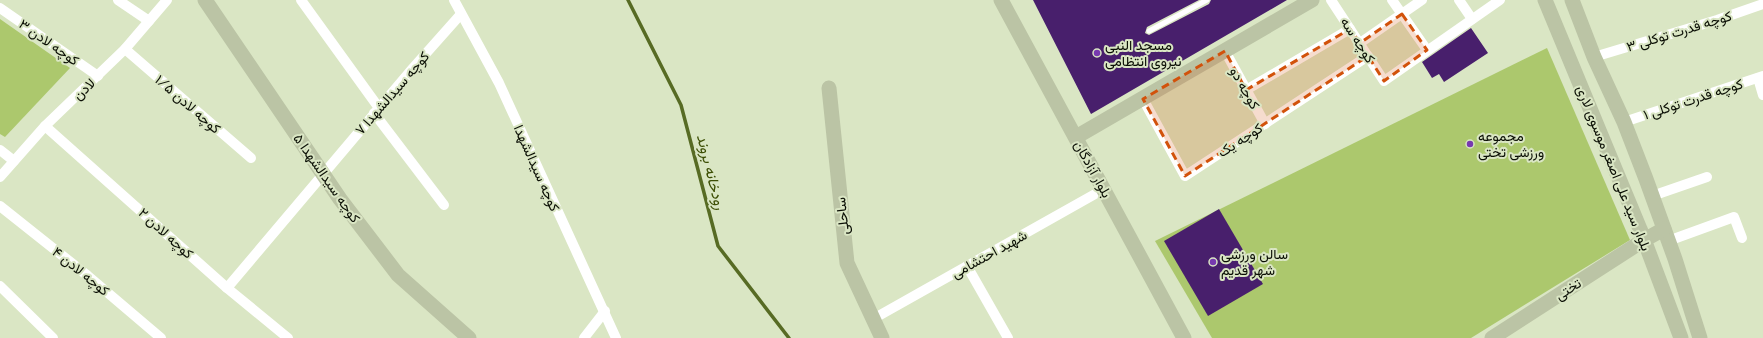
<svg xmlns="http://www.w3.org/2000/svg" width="1763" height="338" viewBox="0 0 1763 338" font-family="Raleway,Vazirmatn,sans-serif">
<rect width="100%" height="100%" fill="#dae6c4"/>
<g fill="#acc86d">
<path d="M 0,19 L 70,68 L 5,137 L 0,134 Z"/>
<path d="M 1547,48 L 1630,240 L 1471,338 L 1212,338 L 1155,241 Z"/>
</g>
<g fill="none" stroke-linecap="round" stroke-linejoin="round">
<path stroke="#576b24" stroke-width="3.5" d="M 628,0 L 681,105 L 718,246 L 789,338"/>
</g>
<g fill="#481f6c">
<path d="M 1033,0 L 1199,0 L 1147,27 L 1145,33 L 1149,35 L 1209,4 L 1211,0 L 1287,0 L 1091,114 Z"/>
<path d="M 1471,28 L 1488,53 L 1444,82 L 1439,74 L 1432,78 L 1422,62 Z"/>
<path d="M 1219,209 L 1263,284 L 1208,316 L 1164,241 Z"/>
</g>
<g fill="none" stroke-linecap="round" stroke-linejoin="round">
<path stroke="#fff" stroke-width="5" d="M 1149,31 L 1207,0"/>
<g stroke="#fff" stroke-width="10">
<path d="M 118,0 L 149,21"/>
<path d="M 301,0 L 379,108"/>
<path d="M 454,0 L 499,83 L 616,338"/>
<path d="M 1331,0 L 1384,81 L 1500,0"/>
<path d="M 1392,0 L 1427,50"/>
<path d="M 1459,0 L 1472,19"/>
<path d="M 0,8 L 98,76"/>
<path d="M 1360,43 L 1422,0"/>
<path d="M 125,49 L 251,158"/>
<path d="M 1225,51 L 1265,124"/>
<path d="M 1594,57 L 1717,20 L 1763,4"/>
<path d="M 1758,78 L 1763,95"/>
<path d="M 1246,90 L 1350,29"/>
<path d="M 1143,99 L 1185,176 L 1368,56"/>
<path d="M 374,113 L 444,205"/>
<path d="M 1624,122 L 1763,76"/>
<path d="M 45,126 L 227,288 L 288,338"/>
<path d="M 0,150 L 14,161"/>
<path d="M 0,177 L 45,126 L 125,49 L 167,0"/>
<path d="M 1652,196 L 1707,177"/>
<path d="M 0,206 L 88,276 L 161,338"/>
<path d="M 1668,241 L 1734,217 L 1742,238"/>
<path d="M 967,266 L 1008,338"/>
<path d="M 0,286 L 53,338"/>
<path d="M 227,288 L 413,68 L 461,14"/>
<path d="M 873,319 L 1104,189"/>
<path d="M 584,338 L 605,311"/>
</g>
<g stroke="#bbc4a5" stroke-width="15">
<path d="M 205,0 L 340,199 L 398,275 L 469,338"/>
<path d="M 1001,0 L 1184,338"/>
<path d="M 1545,0 L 1640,229 L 1681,338"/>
<path d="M 1572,0 L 1594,57 L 1624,122 L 1646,179 L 1675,259 L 1700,338"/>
<path d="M 829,88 L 847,263 L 882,338"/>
<path d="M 1076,137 L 1312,0"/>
<path d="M 1492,338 L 1644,240 L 1664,229"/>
</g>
</g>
<path fill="#d2520b" fill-opacity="0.2" stroke="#d2520b" stroke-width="3" stroke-dasharray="8 5" stroke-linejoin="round" d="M 1402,14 L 1427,50 L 1384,81 L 1368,56 L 1185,176 L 1143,99 L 1225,51 L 1246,90 L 1350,29 L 1360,43 Z"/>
<g fill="#7739af" stroke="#dae6c4" stroke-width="1.5">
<circle cx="1097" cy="53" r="4"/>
<circle cx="1470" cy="144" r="4"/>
<circle cx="1213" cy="262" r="4"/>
</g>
<g text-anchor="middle" stroke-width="4" stroke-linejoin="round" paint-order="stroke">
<g font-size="14" fill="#0a0e04" stroke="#dae6c4">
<text transform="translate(1679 31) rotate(-17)" y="5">کوچه قدرت توکلی ۳</text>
<text transform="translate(1358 40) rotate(57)" y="5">کوچه سه</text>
<text transform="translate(49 42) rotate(35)" y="5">کوچه لادن ۳</text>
<text transform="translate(1245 88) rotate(61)" y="5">کوچه دو</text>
<text transform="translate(84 89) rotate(-43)" y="5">لادن</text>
<text transform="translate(392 93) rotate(-49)" y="5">کوچه سیدالشهدا ۷</text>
<text transform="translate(1693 99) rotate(-18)" y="5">کوچه قدرت توکلی ۱</text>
<text transform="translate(188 104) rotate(41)" y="5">کوچه لادن ۱/۵</text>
<text transform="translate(1240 140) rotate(-33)" y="5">کوچه یک</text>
<text transform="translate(537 168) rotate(66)" y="5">کوچه سیدالشهدا</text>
<text transform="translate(1614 168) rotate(68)" y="5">بلوار سید علی اصغر موسوی لاری</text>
<text transform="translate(1093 169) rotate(61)" y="5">بلوار آزادگان</text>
<text transform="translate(327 178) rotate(55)" y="5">کوچه سیدالشهدا ۵</text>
<text transform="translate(842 216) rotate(-96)" y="5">ساحلی</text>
<text transform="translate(166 233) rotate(42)" y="5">کوچه لادن ۲</text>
<text transform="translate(989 254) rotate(-29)" y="5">شهید احتشامی</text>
<text transform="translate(81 271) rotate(39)" y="5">کوچه لادن ۴</text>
<text transform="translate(1568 289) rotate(-33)" y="5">تختی</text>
</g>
<g font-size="14" fill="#0a0e04" stroke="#dae6c4" text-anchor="start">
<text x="1105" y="50">مسجد النبی<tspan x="1105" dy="16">نیروی انتظامی</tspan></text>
<text x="1478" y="141">مجموعه<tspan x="1478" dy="16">ورزشی تختی</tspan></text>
<text x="1221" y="259">سالن ورزشی<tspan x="1221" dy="16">شهر قدیم</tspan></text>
</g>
<g font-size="15" font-style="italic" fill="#3c4e04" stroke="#dae6c4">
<text transform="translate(711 172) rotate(76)" y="5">رودخانه بروند</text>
</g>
</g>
</svg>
